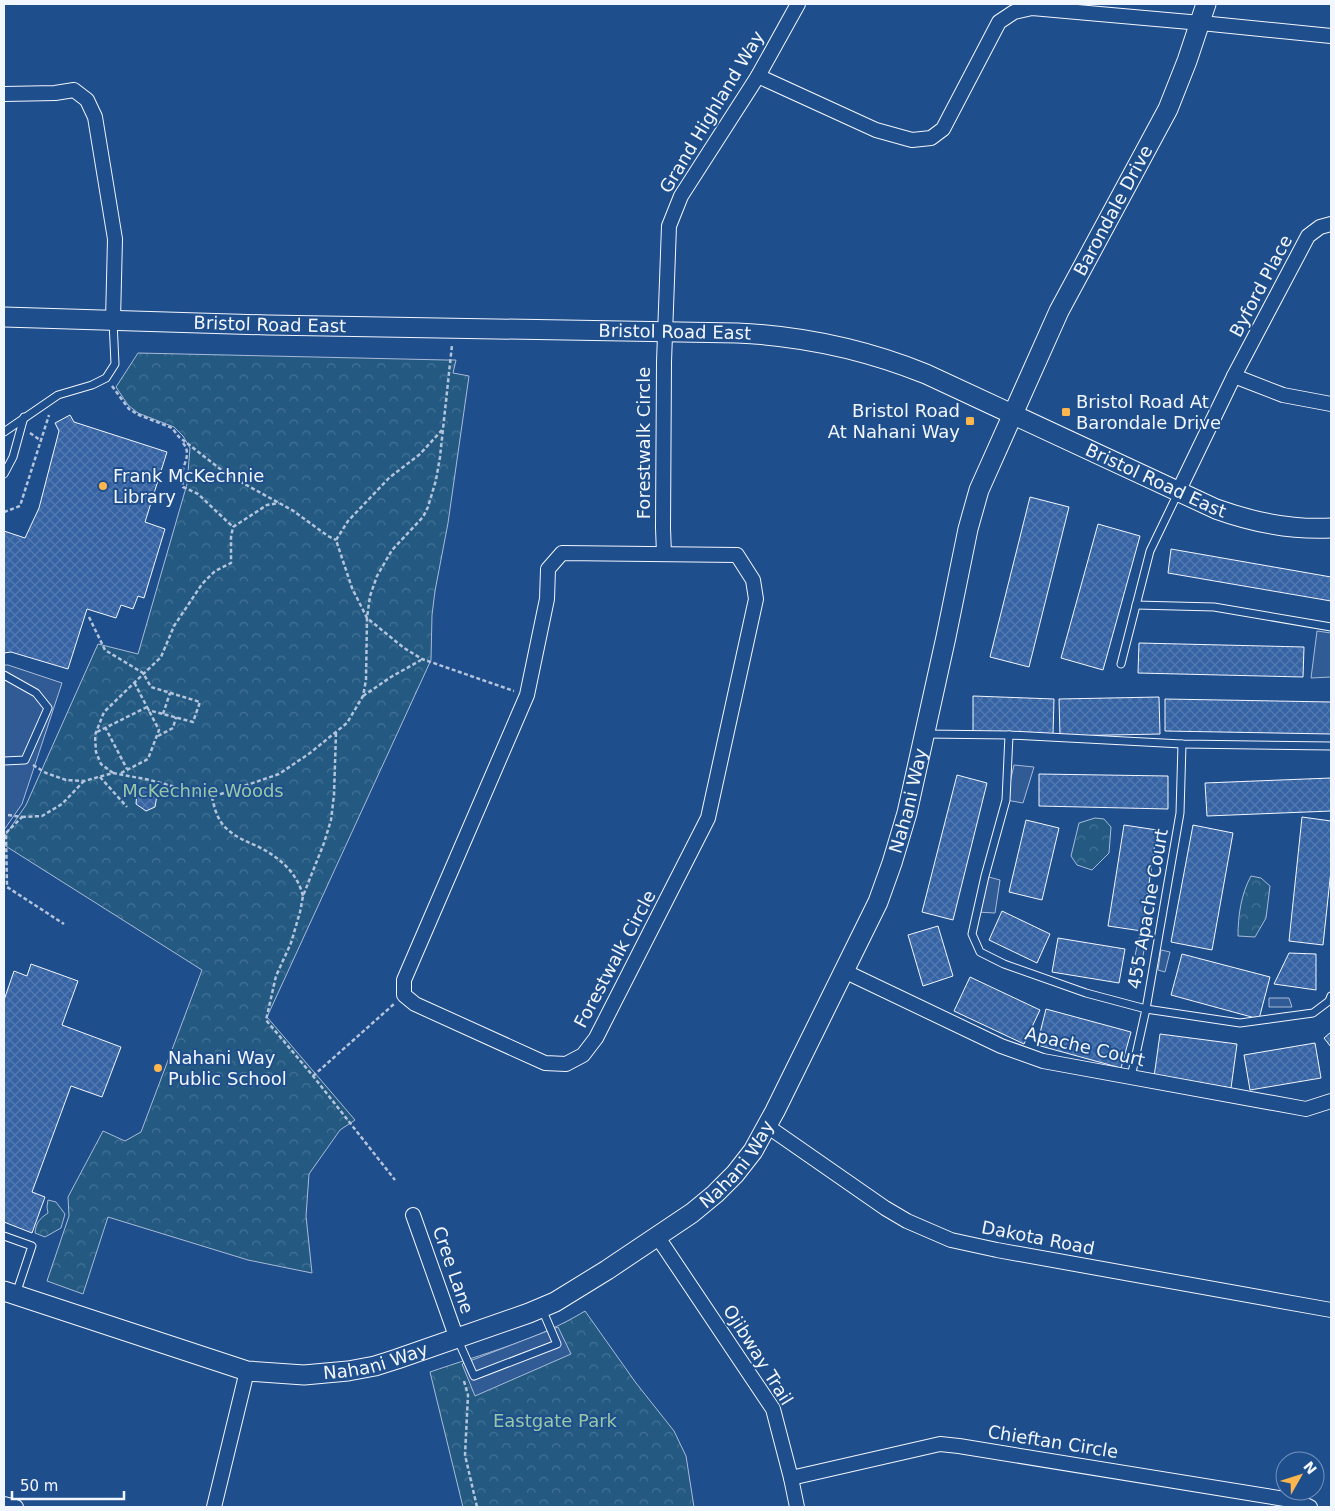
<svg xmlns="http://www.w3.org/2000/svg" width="1335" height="1511" viewBox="0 0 1335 1511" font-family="'DejaVu Sans',sans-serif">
<defs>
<pattern id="park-crowns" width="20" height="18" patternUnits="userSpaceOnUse" patternTransform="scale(1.25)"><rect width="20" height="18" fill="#245a82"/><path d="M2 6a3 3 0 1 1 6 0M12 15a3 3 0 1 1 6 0" fill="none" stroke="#447295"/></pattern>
<pattern id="building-cross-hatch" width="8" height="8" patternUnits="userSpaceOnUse" patternTransform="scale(1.25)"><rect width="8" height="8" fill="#3563a3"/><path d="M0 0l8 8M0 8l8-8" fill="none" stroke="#537ab1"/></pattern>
</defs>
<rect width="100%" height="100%" fill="#1f4e8c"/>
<g fill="url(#park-crowns)" stroke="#a8bbd7">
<path d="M 138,353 L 446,360 L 456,360 L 453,373 L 469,376 L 448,523 L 435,591 L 432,615 L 431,660 L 267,1017 L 355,1120 L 340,1130 L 309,1174 L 306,1216 L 312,1273 L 248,1260 L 108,1217 L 83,1294 L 47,1281 L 69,1216 L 68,1197 L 103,1131 L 125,1141 L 141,1132 L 202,970 L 4,845 L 4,837 L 26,805 L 98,644 L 138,654 L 187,484 L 190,448 L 183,436 L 174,427 L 138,413 L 128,405 L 116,387 Z"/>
<path d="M 1095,818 L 1104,819 L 1111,827 L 1109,853 L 1092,870 L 1077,865 L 1071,856 L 1079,823 Z"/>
<path d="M 1251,876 L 1261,878 L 1270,886 L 1266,918 L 1255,937 L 1238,936 C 1238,916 1241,894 1251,876 Z"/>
<path d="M 48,1200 L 56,1202 L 65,1214 L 61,1228 L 45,1237 L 35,1233 C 36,1223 39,1219 48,1213 L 47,1207 Z"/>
<path d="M 585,1311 L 636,1383 L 674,1431 L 686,1456 L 694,1507 L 463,1507 L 430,1372 C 482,1354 538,1340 585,1311 Z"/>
</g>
<g fill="#305b95" stroke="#a8bbd7">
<path d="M 1317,631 L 1331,633 L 1331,677 L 1311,678 Z"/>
<path d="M 4,665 L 8,665 L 62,683 L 22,804 L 4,830 Z"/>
<path d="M 1014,765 L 1034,767 L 1023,803 L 1006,800 Z"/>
<path d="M 985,876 L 1000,880 L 995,913 L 977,912 Z"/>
<path d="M 1140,935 L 1146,937 L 1141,969 L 1132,967 Z"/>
<path d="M 1161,950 L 1170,952 L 1165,972 L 1158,970 Z"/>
<path d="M 1269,998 L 1289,998 L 1292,1007 L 1269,1007 Z"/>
<path d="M 558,1327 L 571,1354 L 475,1396 L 462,1364 Z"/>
</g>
<g fill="url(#building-cross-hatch)" stroke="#f2f6ff">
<path d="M 70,415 L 74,422 L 167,452 L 145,522 L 165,529 L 144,598 L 138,596 L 133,609 L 121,605 L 116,618 L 87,609 L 68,669 L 11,652 L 4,653 L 4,531 L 25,538 L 39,508 L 59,431 L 55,423 Z"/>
<path d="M 1030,497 L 1069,507 L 1029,667 L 990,657 Z"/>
<path d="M 1098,524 L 1140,536 L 1103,670 L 1061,658 Z"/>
<path d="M 1171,549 L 1331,577 L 1331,601 L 1168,573 Z"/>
<path d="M 1139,643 L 1304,647 L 1303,677 L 1138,673 Z"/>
<path d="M 973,696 L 1054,699 L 1053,734 L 973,732 Z"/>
<path d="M 1159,697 L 1160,734 L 1060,736 L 1059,699 Z"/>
<path d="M 1165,699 L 1331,702 L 1331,734 L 1165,731 Z"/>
<path d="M 1039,774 L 1168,776 L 1168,809 L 1039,806 Z"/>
<path d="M 957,775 L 987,783 L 953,920 L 922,912 Z"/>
<path d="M 1331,778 L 1331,811 L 1207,816 L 1205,783 Z"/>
<path d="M 148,788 L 157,795 L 155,807 L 146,811 L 136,804 L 137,792 Z"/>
<path d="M 1302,817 L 1331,821 L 1331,870 L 1323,945 L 1289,941 Z"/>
<path d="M 1026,820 L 1059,828 L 1042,900 L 1009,892 Z"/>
<path d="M 1124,825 L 1157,830 L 1142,931 L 1108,926 Z"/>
<path d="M 1193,825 L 1233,833 L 1212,950 L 1171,942 Z"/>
<path d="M 1002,911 L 1050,934 L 1037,963 L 989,940 Z"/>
<path d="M 938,926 L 953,976 L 923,986 L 908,935 Z"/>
<path d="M 1058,938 L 1125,949 L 1119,983 L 1052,972 Z"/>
<path d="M 1289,953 L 1316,954 L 1316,990 L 1274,984 Z"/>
<path d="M 1182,954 L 1270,977 L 1259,1019 L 1171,995 Z"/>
<path d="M 31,964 L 78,981 L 62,1025 L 121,1047 L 102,1097 L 71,1086 L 32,1192 L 45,1197 L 32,1233 L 4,1222 L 4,1000 L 14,971 L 27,976 Z"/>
<path d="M 970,977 L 1040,1010 L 1024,1044 L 954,1011 Z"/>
<path d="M 1046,1009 L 1131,1032 L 1121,1068 L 1037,1045 Z"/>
<path d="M 1331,1032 L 1331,1047 L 1324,1038 Z"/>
<path d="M 1160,1034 L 1237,1044 L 1231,1088 L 1154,1077 Z"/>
<path d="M 1315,1043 L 1321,1078 L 1250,1090 L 1244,1055 Z"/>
</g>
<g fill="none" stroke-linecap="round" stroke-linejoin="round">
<defs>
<g id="lane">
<path d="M 4,432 L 58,395 L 92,385 L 106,378 L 115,364 L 113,321"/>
<path d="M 4,474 L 13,457 L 24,417"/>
<path d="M 1136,605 L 1214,607 L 1331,627"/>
<path d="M 1121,664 L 1150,551 L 1178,493"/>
<path d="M 4,675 L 36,693 L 48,708 L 25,760 L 4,761"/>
<path d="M 925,734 L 1009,735 L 1182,744 L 1331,746"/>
<path d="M 1009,735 L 1006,800 L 985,876 L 972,934 L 980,952 L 1004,964 L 1086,993 L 1146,1009 L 1240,1023 L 1313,1013 L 1329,1001 L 1331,996"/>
<path d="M 1131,1077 L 1146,1009 L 1180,813 L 1182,744"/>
<path d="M 4,1236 L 32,1246 L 16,1294"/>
<path d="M 458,1340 L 474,1376 L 557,1344 L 542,1309"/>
</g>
<g id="street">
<path d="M 758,76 L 876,130 L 912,140 L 931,138 L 943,129 L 999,22 L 1014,12 L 1032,8 L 1201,23 L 1331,36"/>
<path d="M 4,94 L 55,93 L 74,90 L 87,100 L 95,117 L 115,239 L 113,320"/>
<path d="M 1234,376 L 1283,395 L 1331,404"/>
<path d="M 1178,492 L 1234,376 L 1308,236 L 1320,227 L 1331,224"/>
<path d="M 562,553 L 737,555 L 753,580 L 756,599 L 708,818 L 596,1038 L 583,1055 L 566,1064 L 545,1063 L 415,1004 L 404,995 L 404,980 L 527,695 L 547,599 L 548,569 Z"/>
<path d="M 664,554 L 663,528 L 664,362 L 669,226 L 681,196 L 758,76 L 798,4"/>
<path d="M 844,971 L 1001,1046 L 1043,1061 L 1306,1109 L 1331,1101"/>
<path d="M 767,1126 L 885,1208 L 907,1221 L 951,1240 L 997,1250 L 1331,1310"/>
<path d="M 413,1215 L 457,1339"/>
<path d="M 657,1236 L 773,1409 L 791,1478 L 797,1507"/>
<path d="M 791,1478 L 940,1444 L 959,1446 L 1297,1501 L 1310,1507"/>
<path d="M 4,1504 L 16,1507"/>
<path d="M 214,1507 L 247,1371"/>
</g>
<g id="secondary">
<path id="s1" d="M 4,317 L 268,325 L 737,333 C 804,336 864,349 926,374 L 1216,509 C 1252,522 1293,530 1331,528"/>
<path id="s2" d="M 4,1291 L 247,1371 L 304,1375 L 348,1371 L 375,1366 L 397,1359 L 529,1313 L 555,1302 L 607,1270 L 692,1213 L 715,1194 L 735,1174 L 753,1151 L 775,1111 L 878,902 L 892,863 L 907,813 L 946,637 L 968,529 L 979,490 L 1059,311 L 1168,109 L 1187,61 L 1206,4"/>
</g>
</defs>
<use href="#lane" stroke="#f2f6ff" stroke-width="9"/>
<use href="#street" stroke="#f2f6ff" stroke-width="16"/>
<use href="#secondary" stroke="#f2f6ff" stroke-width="21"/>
<g stroke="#b3c4dc" stroke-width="2.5" stroke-dasharray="4 2.5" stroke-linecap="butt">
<path d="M 112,386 L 129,409 L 139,415 L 172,428 L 179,437 L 228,475 L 292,510 L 328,536 L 336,540"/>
<path d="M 442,430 L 420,454 L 389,478 L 348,521 L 336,540 L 352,588 L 367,618 L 404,648 L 422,659 L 514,691"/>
<path d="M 30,433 L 40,440"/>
<path d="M 183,443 C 192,454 183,464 182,474 C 182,478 183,483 183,487 L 198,494 L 233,527"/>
<path d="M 4,512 L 20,506 L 49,415"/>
<path d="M 89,617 L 105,650 L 143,673 L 151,687 L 200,702 L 193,722 L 148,710"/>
<path d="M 363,696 L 391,677 L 421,660"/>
<path d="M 163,714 L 170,693"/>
<path d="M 105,727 L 127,769"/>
<path d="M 97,732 L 147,707"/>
<path d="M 336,733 L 334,795 L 331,820 L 324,843 L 303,896 L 300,912 L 291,943 L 276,976 L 266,1020 L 313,1076 L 395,1180"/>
<path d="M 158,736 L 173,728 L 176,717"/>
<path d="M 33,765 L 46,773 L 66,780 L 84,781 L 113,773 L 150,780 L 212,797 L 279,774 L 310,753 L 347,723 L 363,696 L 366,680 L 367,618 L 370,596 L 377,576 L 392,550 L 423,517 L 428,507 L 436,480 L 440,457 L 452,345"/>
<path d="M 113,773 L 101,764 L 96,752 L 95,735 L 104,712 L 161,657 L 174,626 L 202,584 L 215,571 L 231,563 L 231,537 L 233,527 L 267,505 L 279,503"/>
<path d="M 121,773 L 148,759 L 159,730 L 134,682"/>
<path d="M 100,777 L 127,807"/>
<path d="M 212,797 C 214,807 217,818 224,826 C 233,836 245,841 257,846 C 279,857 297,872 303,896"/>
<path d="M 8,815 L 22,817 L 6,833 L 7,887 L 64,924"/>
<path d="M 22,817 L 42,816 L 62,804 L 84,781"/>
<path d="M 313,1076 L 394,1004"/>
<path d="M 464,1381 L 468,1395 L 465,1455 L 477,1507"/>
</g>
<use href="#lane" stroke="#1f4e8c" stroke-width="7"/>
<use href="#street" stroke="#1f4e8c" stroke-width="14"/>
<use href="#secondary" stroke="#1f4e8c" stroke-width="19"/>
</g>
<g fill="#ffb74d" stroke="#1f4e8c" stroke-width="2">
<rect x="1061" y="407" width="10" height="10" rx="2.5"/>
<rect x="965" y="416" width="10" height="10" rx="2.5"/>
<circle cx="103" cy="486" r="5"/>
<circle cx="158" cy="1068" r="5"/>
</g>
<g text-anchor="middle" stroke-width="4" stroke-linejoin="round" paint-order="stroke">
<g font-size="18" fill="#f2f6ff" stroke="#1f4e8c">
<text transform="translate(712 112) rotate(-59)" y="6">Grand Highland Way</text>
<text dy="6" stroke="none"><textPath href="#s2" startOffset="1840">Barondale Drive</textPath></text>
<text transform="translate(1261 286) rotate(-62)" y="6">Byford Place</text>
<text dy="6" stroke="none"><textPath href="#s1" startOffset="266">Bristol Road East</textPath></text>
<text dy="6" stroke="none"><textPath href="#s1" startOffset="671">Bristol Road East</textPath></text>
<text transform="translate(644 443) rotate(-90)" y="6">Forestwalk Circle</text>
<text dy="6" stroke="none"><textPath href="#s1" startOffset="1181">Bristol Road East</textPath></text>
<text dy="6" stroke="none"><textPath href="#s2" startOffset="1211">Nahani Way</textPath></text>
<text transform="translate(1148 909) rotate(-80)" y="6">455 Apache Court</text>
<text transform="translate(615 959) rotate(-62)" y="6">Forestwalk Circle</text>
<text transform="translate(1085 1047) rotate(13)" y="6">Apache Court</text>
<text dy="6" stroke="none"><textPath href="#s2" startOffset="806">Nahani Way</textPath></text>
<text transform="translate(1038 1238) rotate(11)" y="6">Dakota Road</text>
<text transform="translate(453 1270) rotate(71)" y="6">Cree Lane</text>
<text transform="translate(758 1355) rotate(58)" y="6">Ojibway Trail</text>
<text dy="6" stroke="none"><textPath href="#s2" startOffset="386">Nahani Way</textPath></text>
<text transform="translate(1053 1442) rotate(9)" y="6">Chieftan Circle</text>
</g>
<g font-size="18" fill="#f2f6ff" stroke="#1f4e8c" text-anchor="start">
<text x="1076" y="408">Bristol Road At<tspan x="1076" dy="21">Barondale Drive</tspan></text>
<text x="960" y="417" text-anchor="end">Bristol Road<tspan x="960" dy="21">At Nahani Way</tspan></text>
<text x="113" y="482">Frank McKechnie<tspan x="113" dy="21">Library</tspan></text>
<text x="168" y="1064">Nahani Way<tspan x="168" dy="21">Public School</tspan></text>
</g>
<g font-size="18" fill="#97c8a6" stroke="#1f4e8c">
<text x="203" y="797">McKechnie Woods</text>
<text x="555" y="1427">Eastgate Park</text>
</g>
</g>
<rect width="1335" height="1511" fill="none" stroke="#f2f6ff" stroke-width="10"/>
<g transform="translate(1300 1476) rotate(51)"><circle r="24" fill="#1f4e8c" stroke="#7391ba"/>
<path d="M0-4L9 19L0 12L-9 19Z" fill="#ffb74d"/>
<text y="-8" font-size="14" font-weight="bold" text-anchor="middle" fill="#f2f6ff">N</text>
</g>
<path d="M12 1491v8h112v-8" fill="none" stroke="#f2f6ff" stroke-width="2.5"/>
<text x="20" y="1491" font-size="15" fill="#f2f6ff" stroke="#1f4e8c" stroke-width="4" paint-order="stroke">50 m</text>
</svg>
